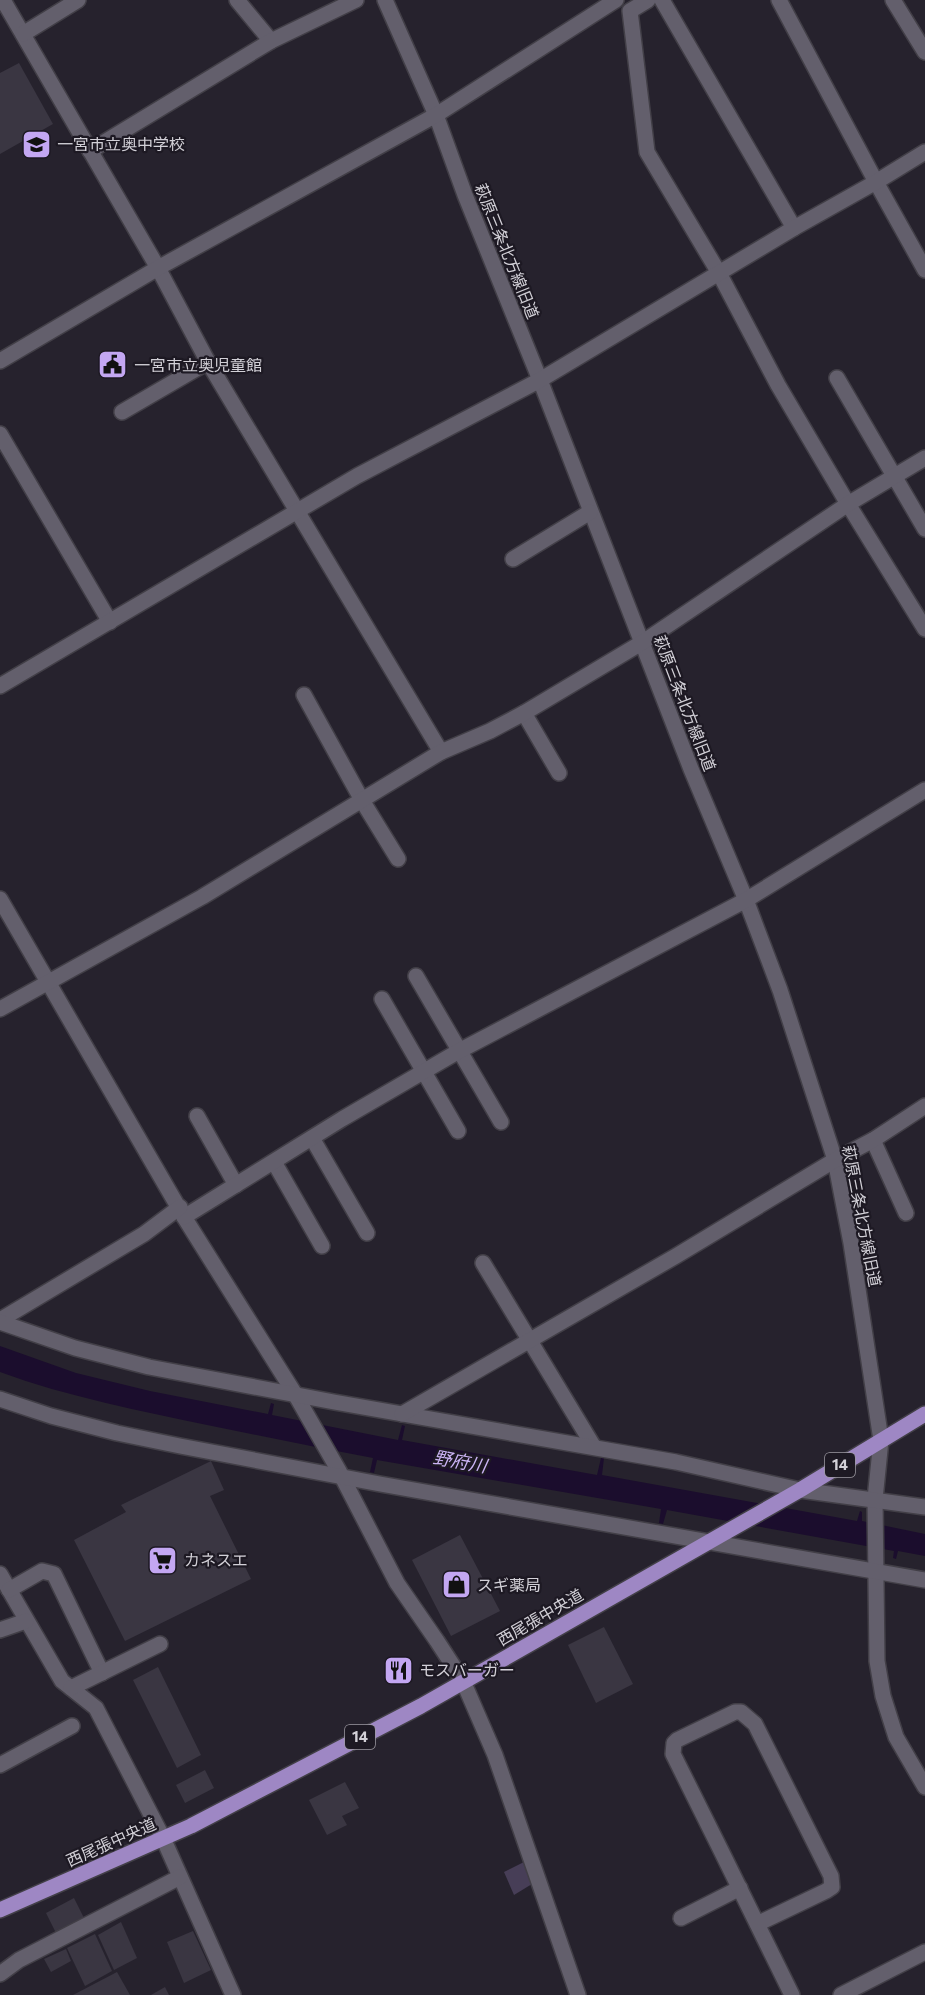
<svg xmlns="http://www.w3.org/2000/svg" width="925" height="1995" viewBox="0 0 925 1995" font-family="Commissioner,'Noto Sans JP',sans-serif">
<rect width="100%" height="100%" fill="#26222d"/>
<path fill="#473e57" d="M 526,1861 L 532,1884 L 514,1895 L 504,1872 Z"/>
<path fill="#1b0d2d" d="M 0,1346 L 76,1373 L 150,1391 L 268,1414 L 271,1403 L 274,1404 L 272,1415 L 398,1440 L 402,1425 L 405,1426 L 402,1440 L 597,1475 L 601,1458 L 604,1458 L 602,1475 L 857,1521 L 860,1511 L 862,1512 L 862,1521 L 925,1534 L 925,1556 L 898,1551 L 896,1559 L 893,1558 L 894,1551 L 667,1510 L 663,1524 L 659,1523 L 661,1509 L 377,1460 L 374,1473 L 370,1472 L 373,1458 C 319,1448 266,1437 212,1426 C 141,1411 68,1397 0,1372 Z"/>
<g fill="#3a3642">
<path d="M 19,63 L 53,124 L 0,154 L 0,73 Z"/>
<path d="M 211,1461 L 224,1490 L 210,1496 L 251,1579 L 125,1641 L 74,1540 L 126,1512 L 121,1505 Z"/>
<path d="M 460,1535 L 500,1611 L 451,1636 L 412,1560 Z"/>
<path d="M 604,1627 L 633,1684 L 596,1703 L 568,1645 Z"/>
<path d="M 158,1667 L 201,1755 L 177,1768 L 133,1680 Z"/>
<path d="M 205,1770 L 214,1788 L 185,1803 L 176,1785 Z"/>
<path d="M 345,1782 L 359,1808 L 342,1816 L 347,1825 L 327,1835 L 309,1800 Z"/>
<path d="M 74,1898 L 84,1918 L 56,1933 L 46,1913 Z"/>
<path d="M 121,1922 L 137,1958 L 114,1970 L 98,1935 Z"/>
<path d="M 193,1931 L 211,1970 L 184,1983 L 167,1942 Z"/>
<path d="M 95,1934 L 112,1971 L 85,1986 L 67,1948 Z"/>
<path d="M 66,1949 L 71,1961 L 51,1972 L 44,1959 Z"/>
<path d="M 117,1972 L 130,1995 L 73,1995 Z"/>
<path d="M 165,1987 L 169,1995 L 151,1995 Z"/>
</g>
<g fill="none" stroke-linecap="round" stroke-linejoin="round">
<defs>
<g id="minor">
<path d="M 3,0 L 158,268 L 208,362 L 441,752"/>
<path d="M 237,0 L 271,41"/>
<path d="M 385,0 L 436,115 L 465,195 L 540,380 L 691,769 L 746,900 L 780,990 L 835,1160 L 851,1243 L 881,1440 L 875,1499 L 877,1661 L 883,1696 L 896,1737 L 925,1787"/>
<path d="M 648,0 L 630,11 L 647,152 L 719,273 L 778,385 L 848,504 L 925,629"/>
<path d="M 662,0 L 794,228"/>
<path d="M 779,0 L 876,182 L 925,270"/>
<path d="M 893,0 L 925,52"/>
<path d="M 23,34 L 78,0"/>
<path d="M 90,151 L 271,41 L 356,0"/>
<path d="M 0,361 L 158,268 L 436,115 L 616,0"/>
<path d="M 837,378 L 925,529"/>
<path d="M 122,412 L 208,362"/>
<path d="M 0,434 L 110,622"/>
<path d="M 513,559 L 590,512"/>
<path d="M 0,686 L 357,476 L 540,380 L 794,228 L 876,182 L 925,152"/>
<path d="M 304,695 L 363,802 L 398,859"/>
<path d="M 524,713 L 559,773"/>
<path d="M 0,899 L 184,1217 L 295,1394 L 339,1471 L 397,1583 L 437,1641 L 463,1681 L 495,1755 L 578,1995"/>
<path d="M 416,976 L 501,1122"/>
<path d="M 382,999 L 458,1131"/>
<path d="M 0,1009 L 202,897 L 441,752 L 490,731 L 524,713 L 643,642 L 848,504 L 925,458"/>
<path d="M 197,1116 L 236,1185"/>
<path d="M 312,1138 L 367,1233"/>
<path d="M 873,1140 L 906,1213"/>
<path d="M 274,1162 L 322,1246"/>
<path d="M 184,1217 L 342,1119 L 459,1051 L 746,900 L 925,790"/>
<path d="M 483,1263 L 594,1447"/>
<path d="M 0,1320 L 144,1234 L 180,1207"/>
<path d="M 0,1322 L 75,1348 L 149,1367 L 334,1402 L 676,1462 L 800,1490 L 925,1507"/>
<path d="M 0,1399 L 51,1416 L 117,1433 L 180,1446 L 380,1484 L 925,1580"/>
<path d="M 402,1414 L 676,1256 L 835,1160 L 873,1140 L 925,1106"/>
<path d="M 0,1574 L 62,1681 L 96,1708 L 163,1838 L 233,1995"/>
<path d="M 9,1590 L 42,1571 L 54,1574 L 102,1673"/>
<path d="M 0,1630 L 26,1621"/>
<path d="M 71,1688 L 160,1644"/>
<path d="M 0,1765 L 72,1726"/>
<path d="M 681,1918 L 740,1888"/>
<path d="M 757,1924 L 826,1891 L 832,1887 L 831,1876 L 755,1724 L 741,1712 L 735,1712 L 677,1740 L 674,1743 L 673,1754 C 713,1834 753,1915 792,1995"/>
<path d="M 0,1974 L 19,1960 L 180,1877"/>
<path d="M 841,1995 L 925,1952"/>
</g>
<path id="major" d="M 0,1910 L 191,1826 L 421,1706 L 800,1490 L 925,1414"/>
</defs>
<use href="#minor" stroke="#423f47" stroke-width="18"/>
<use href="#major" stroke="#423f47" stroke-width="18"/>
<use href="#minor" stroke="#635f6c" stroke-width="15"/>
<use href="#major" stroke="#9e87c4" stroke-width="15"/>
</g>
<defs>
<symbol id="school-square" viewBox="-11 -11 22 22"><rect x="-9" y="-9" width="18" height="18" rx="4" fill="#c3a7f2" stroke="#1d1923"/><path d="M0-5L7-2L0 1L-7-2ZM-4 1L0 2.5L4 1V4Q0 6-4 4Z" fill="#111"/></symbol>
<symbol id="civic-square" viewBox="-11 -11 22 22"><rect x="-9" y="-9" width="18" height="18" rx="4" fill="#c3a7f2" stroke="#1d1923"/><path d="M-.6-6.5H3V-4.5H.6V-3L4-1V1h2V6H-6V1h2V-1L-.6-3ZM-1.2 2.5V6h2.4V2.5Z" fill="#111"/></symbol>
<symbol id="supermarket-square" viewBox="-11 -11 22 22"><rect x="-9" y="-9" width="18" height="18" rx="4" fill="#c3a7f2" stroke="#1d1923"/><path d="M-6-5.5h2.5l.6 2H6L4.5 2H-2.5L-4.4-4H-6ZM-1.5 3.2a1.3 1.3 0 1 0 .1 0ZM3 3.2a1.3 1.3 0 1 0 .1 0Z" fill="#111"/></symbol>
<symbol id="shop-square" viewBox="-11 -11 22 22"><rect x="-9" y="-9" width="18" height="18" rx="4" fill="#c3a7f2" stroke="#1d1923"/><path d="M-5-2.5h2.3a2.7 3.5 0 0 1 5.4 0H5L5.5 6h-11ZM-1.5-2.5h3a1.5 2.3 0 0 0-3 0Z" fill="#111"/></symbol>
<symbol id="restaurant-square" viewBox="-11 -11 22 22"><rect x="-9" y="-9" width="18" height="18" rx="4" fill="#c3a7f2" stroke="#1d1923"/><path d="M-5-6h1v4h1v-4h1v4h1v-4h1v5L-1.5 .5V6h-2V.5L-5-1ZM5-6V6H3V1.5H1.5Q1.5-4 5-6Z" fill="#111"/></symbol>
</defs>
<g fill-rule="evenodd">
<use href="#school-square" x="20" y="128" width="33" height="33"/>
<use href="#civic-square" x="96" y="348" width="33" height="33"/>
<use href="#supermarket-square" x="146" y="1544" width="33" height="33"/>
<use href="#shop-square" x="440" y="1568" width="33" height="33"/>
<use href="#restaurant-square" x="382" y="1654" width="33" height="33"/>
</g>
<g text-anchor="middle" stroke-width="4.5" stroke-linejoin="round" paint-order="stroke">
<g fill="#1d1923" stroke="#9c99a1" stroke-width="1.5">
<rect x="825" y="1453" width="30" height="24" rx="4.5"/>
<rect x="345" y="1725" width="30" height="24" rx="4.5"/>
</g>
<g font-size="15" font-weight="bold" fill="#d2d0d7">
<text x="840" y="1470">14</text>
<text x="360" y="1742">14</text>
</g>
<g font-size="16" fill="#d2d0d7" stroke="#1d1923" text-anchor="start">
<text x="57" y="150">一宮市立奥中学校</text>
<text x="134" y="371">一宮市立奥児童館</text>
<text x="184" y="1566">カネスエ</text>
<text x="477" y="1591">スギ薬局</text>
<text x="419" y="1676">モスバーガー</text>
</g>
<g font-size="16" fill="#d2d0d7" stroke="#1d1923">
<text transform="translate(507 251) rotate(68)" y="6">萩原三条北方線旧道</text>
<text transform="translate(685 703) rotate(69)" y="6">萩原三条北方線旧道</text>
<text transform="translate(862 1216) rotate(79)" y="6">萩原三条北方線旧道</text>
<text transform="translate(540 1617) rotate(-30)" y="6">西尾張中央道</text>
<text transform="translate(111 1842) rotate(-24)" y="6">西尾張中央道</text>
</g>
<g font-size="18" font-style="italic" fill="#cbb4f4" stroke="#1d1923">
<text transform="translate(460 1462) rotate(10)" y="6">野府川</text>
</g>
</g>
</svg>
